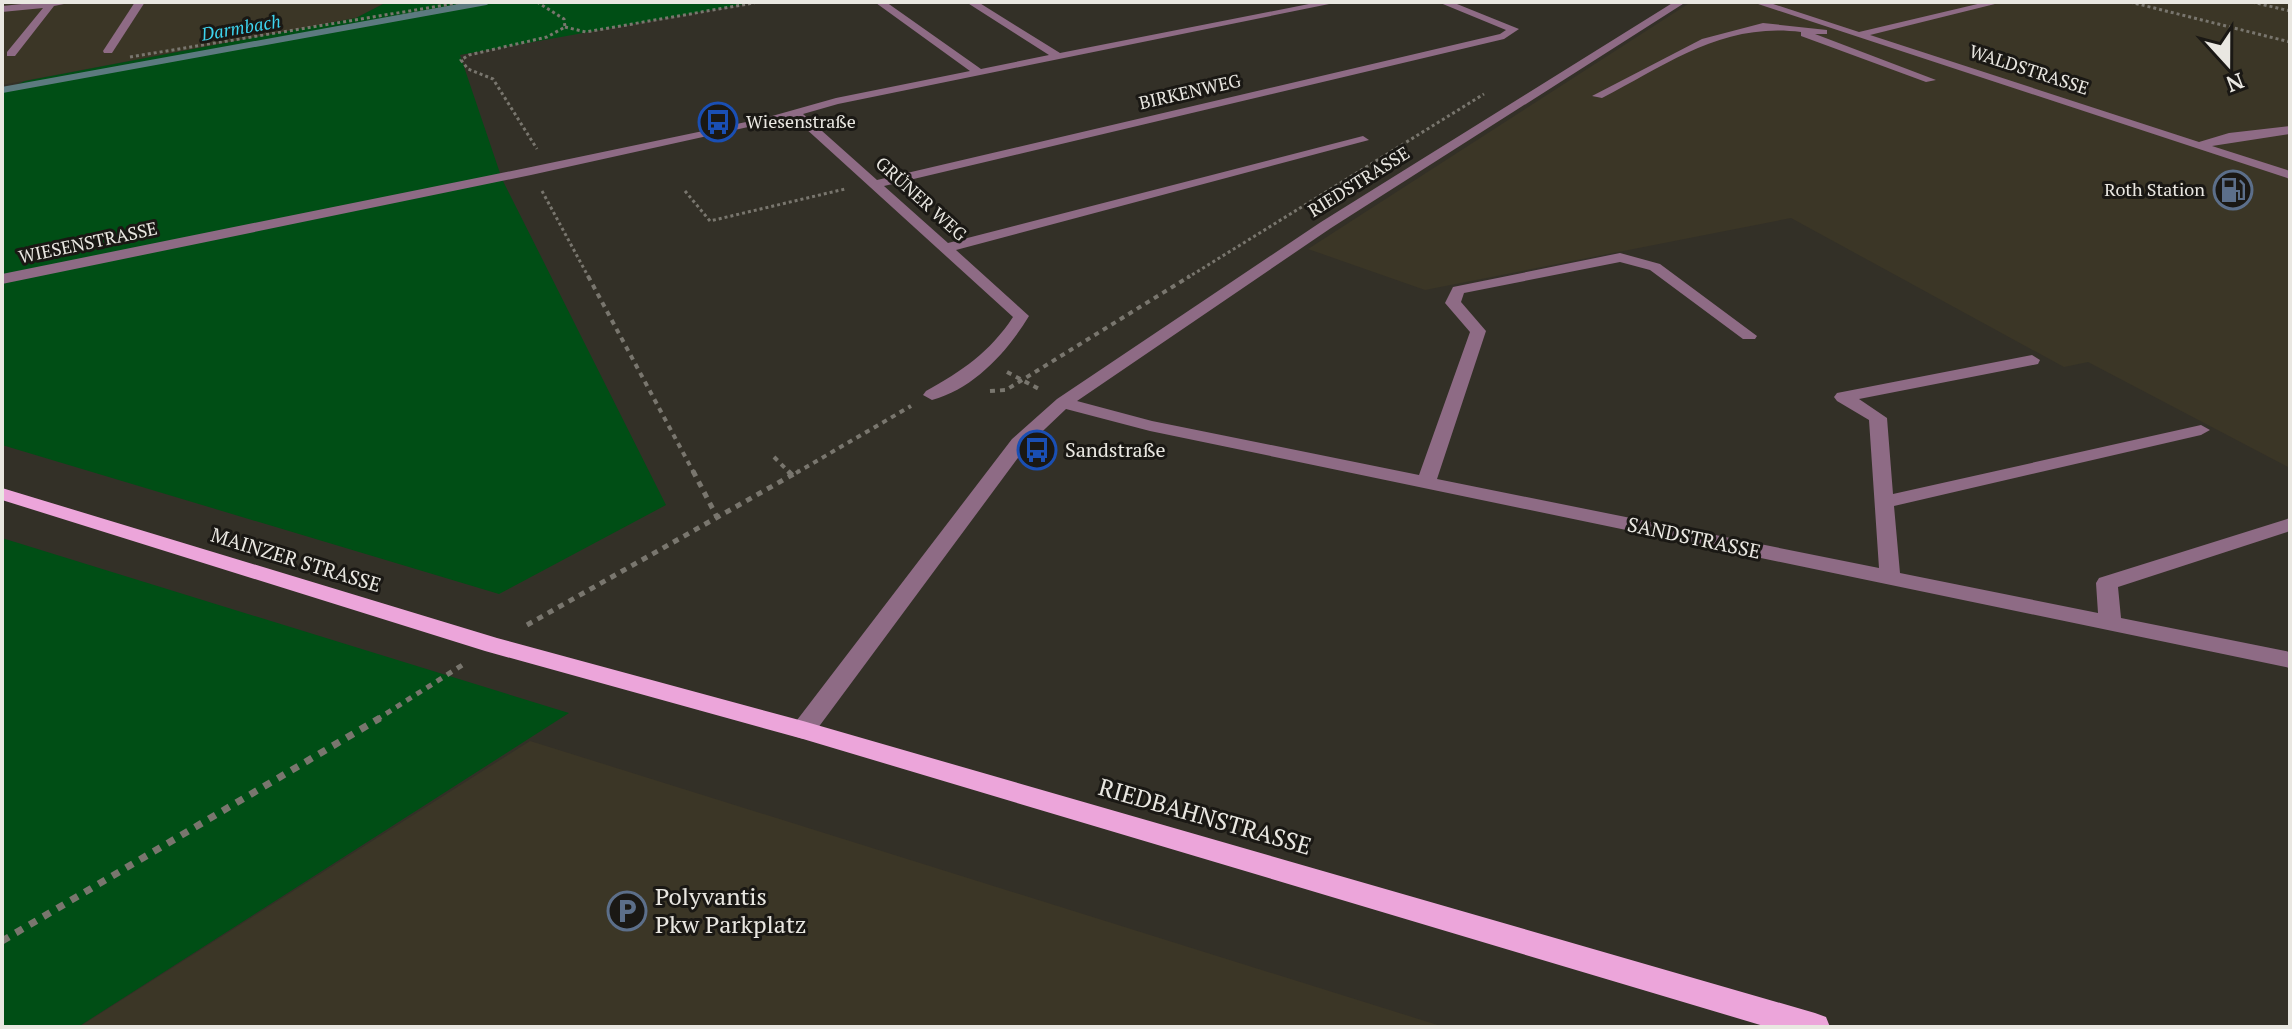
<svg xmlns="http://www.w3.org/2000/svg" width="2292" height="1029" viewBox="0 0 2292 1029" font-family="'PT Serif',serif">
<rect width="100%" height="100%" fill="#333027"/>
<g fill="#3b3626">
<path d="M 2,2 L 386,2 L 356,18 L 2,85 Z"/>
<path d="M 1691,2 L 2290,2 L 2290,468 L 2088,362 L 2064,367 L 1791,218 L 1425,290 L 1308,249 Z"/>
<path d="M 530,741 L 1444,1027 L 79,1027 Z"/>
</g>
<g fill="#004e15">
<path d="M 387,2 L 756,2 L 460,55 L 502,179 L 666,505 L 499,594 L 2,445 L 2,91 L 25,81 L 356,18 Z"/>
<path d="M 2,538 L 569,713 L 78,1027 L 2,1027 Z"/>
</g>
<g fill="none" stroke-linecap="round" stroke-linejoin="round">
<path stroke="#5c7a7f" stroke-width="6" d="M 2,90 L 486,2"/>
<g stroke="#79766e" stroke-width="3" stroke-dasharray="3 3" stroke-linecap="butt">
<path d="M 537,2 L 564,19 L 565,27 L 547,37 L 469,55 L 461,60 L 468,69 L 493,79 L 537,149"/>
<path d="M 2130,2 L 2290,42"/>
<path d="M 2252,2 L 2290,11"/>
<path d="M 565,27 L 586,32 L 759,2"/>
<path d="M 130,57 L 464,2"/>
<path d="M 542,191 L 589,278"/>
<path d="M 685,191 L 710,221 L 845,189"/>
<path d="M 1187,278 L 1484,94"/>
</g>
<g stroke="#79766e" stroke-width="4" stroke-dasharray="5 5" stroke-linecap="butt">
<path d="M 588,276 L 694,473"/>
<path d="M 1007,372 L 1041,390"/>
<path d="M 990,391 L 1006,390 L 1190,276"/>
<path d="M 774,457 L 790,473"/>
<path d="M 796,473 L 911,406"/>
</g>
<g stroke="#79766e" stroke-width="5" stroke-dasharray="6 6" stroke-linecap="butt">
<path d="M 693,471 L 717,517"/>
<path d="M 788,471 L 794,477"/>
<path d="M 527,625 L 799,471"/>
<path d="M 376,720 L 464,664"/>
</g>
<path stroke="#79766e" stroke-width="7" stroke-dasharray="8 8" stroke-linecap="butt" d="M 2,941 L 380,718"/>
<g fill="#8e6b85" fill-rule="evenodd">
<path d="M 41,2 L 74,2 L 54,6 L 15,56 L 7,56 L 7,52 L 43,8 L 2,12 L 2,6 Z"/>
<path d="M 135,2 L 145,2 L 112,53 L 104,53 L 103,51 Z"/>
<path d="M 886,2 L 981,69 L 1049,55 L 966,2 L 978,2 L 1060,53 L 1319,2 L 1339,2 L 838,104 L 803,114 L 877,180 L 1500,34 L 1506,30 L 1438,2 L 1452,2 L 1519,29 L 1504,39 L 884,186 L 948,243 L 1363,136 L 1369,140 L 956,250 L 1029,316 C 1008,351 974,389 932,400 L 923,395 L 926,391 C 962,371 990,352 1013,317 L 793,117 L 531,175 L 2,284 L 2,274 L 531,167 L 765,118 L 836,98 L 970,71 L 876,3 Z"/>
<path d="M 1674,2 L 1686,2 L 1331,228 L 1077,401 L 1152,421 L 1419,475 L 1470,332 L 1445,303 L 1453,287 L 1620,253 L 1660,264 L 1757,336 L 1755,339 L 1743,339 L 1650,270 L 1620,262 L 1464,293 L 1461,302 L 1486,331 L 1437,479 L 1879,568 L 1869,420 L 1837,401 L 1834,397 L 1837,393 L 2032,355 L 2040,360 L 2038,364 L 1859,399 L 1887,418 L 1893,494 L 2201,425 L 2210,430 L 2201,435 L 1894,506 L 1900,573 L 2098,613 L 2096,583 L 2099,578 L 2290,518 L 2290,531 L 2118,587 L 2121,618 L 2290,652 L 2290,668 L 1150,431 L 1066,409 L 1026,447 L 812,736 L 803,739 L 794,736 L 791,730 L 794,724 L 1012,439 L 1057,399 L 1321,222 Z"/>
<path d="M 1752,2 L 1767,2 L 1859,32 L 1986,2 L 2003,2 L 1870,35 L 2199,142 L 2229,133 L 2290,126 L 2290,134 L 2212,146 L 2290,171 L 2290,179 Z"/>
<path d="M 1763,23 L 1827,30 L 1827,34 L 1815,34 L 1936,80 L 1926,82 L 1801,36 L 1801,32 C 1723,22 1668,64 1602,98 L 1592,96 L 1702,39 Z"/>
</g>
<path fill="#eca5da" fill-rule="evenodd" d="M 2,488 L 497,638 L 803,721 L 1815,1013 L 1826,1017 L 1830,1027 L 1767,1027 L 803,739 L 485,651 L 2,500 Z"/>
</g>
<defs>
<symbol id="bus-ring" viewBox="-11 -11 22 22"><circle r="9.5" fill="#1a1814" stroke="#1a4fb4" stroke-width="1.5"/><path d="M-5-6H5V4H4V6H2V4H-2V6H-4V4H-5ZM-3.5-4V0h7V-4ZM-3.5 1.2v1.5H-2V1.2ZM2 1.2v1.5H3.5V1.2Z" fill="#1a4fb4"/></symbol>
<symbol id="fuel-ring" viewBox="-11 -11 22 22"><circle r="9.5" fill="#1a1814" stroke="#5c6f8a" stroke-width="1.5"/><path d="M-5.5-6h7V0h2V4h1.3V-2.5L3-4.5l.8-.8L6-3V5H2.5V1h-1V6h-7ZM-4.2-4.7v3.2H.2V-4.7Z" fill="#5c6f8a"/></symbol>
<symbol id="parking-ring" viewBox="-11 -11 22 22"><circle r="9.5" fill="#1a1814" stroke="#5c6f8a" stroke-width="1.5"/><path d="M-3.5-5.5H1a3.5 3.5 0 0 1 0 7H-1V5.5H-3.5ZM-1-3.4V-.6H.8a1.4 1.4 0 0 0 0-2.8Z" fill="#5c6f8a"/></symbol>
</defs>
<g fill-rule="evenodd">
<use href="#bus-ring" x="696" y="100" width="44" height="44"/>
<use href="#fuel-ring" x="2211" y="168" width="44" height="44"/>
<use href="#bus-ring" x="1015" y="428" width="44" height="44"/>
<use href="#parking-ring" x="605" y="889" width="44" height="44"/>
</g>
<g text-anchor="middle" stroke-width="6" stroke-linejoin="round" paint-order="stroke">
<g font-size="18" font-style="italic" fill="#3dd4ef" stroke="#1a1814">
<text transform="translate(241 28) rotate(-10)" y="6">Darmbach</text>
</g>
<g font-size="18" fill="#e9e7e1" stroke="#1a1814">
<text transform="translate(2029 70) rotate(18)" y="6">WALDSTRASSE</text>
<text transform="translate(1190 92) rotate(-13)" y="6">BIRKENWEG</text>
<text transform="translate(1359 182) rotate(-32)" y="6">RIEDSTRASSE</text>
<text transform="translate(921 199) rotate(42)" y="6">GRÜNER WEG</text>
<text transform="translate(88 243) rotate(-12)" y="6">WIESENSTRASSE</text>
</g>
<g font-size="18" fill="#e9e7e1" stroke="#1a1814" text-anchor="start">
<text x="746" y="128">Wiesenstraße</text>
<text x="2205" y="196" text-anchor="end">Roth Station</text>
</g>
<g font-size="20" fill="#e9e7e1" stroke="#1a1814" text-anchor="start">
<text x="1065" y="457">Sandstraße</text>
</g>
<g font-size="20" fill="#e9e7e1" stroke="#1a1814">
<text transform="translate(1694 538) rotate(12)" y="7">SANDSTRASSE</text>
<text transform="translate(296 560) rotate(17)" y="7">MAINZER STRASSE</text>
</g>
<g font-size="24" fill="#e9e7e1" stroke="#1a1814">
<text transform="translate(1205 817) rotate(16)" y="8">RIEDBAHNSTRASSE</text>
</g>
<g font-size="24" fill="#e9e7e1" stroke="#1a1814" text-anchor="start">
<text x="655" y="905">Polyvantis<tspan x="655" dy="28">Pkw Parkplatz</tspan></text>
</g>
</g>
<rect width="2292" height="1029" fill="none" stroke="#e9e7e1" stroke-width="8"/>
<g transform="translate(2228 64) rotate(159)" stroke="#1a1814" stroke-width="6" paint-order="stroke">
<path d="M0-6L14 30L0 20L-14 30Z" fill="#e9e7e1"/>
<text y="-12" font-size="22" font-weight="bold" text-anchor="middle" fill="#e9e7e1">N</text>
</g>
</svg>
